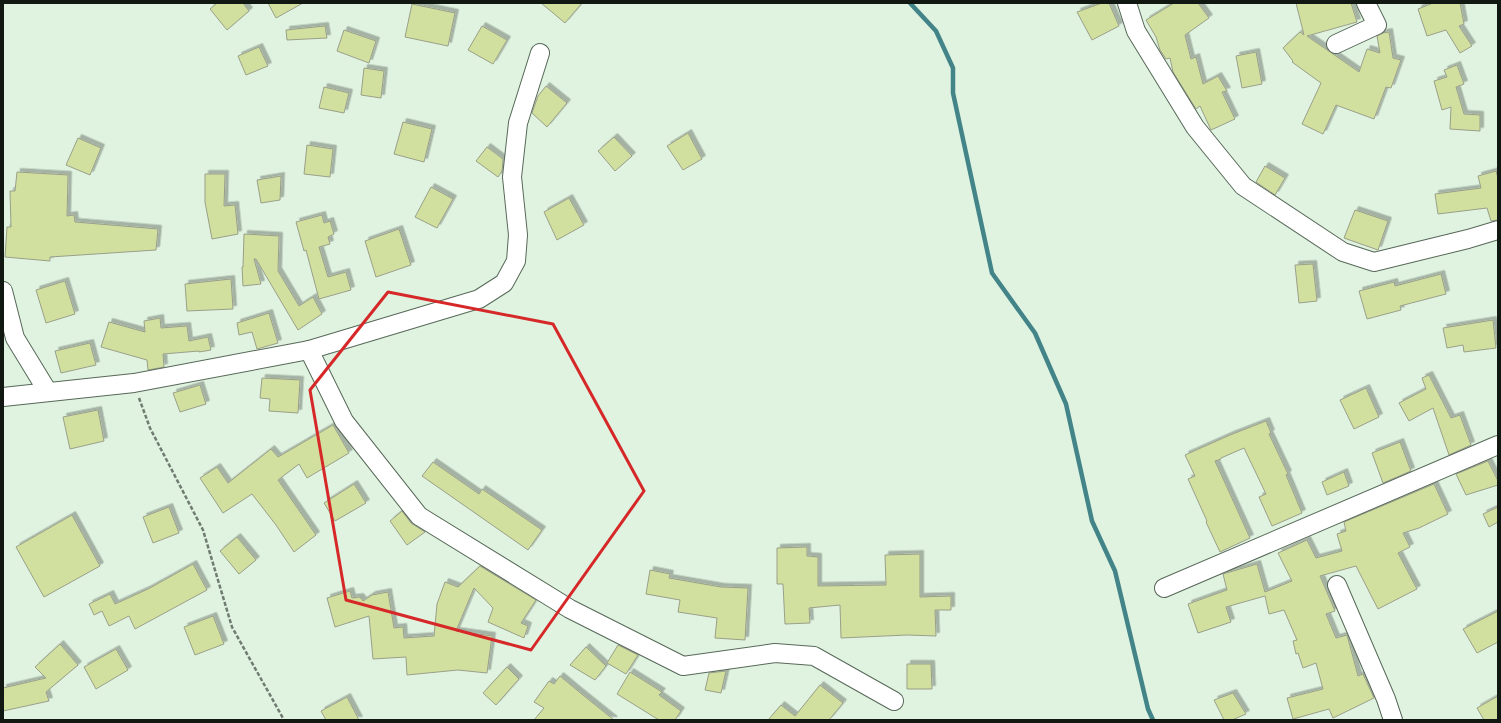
<svg xmlns="http://www.w3.org/2000/svg" width="1501" height="723" viewBox="0 0 1501 723" font-family="'Libre Baskerville',serif">
<defs>
<filter id="shadow"><feDropShadow dx="3.5" dy="-3.5" stdDeviation="0" flood-color="#0004"/></filter>
</defs>
<rect width="100%" height="100%" fill="#dff3e0"/>
<g fill="none" stroke-linecap="round" stroke-linejoin="round">
<path stroke="#438489" stroke-width="4.5" d="M 910,3 L 936,31 L 953,68 L 953,93 L 992,273 L 1035,333 L 1066,404 L 1092,521 L 1115,571 L 1148,709 L 1153,720"/>
</g>
<g fill="#d2e09f" stroke="#9a9f89" filter="url(#shadow)">
<path d="M 217,3 L 243,3 L 249,11 L 227,30 L 210,9 Z"/>
<path d="M 268,3 L 303,3 L 276,18 Z"/>
<path d="M 541,3 L 582,3 L 565,23 Z"/>
<path d="M 1102,3 L 1109,3 L 1119,26 L 1092,40 L 1077,12 Z"/>
<path d="M 1174,3 L 1198,3 L 1209,18 L 1185,35 L 1191,59 L 1196,57 L 1203,84 L 1218,76 L 1227,91 L 1222,92 L 1235,119 L 1211,130 L 1200,106 L 1196,109 L 1173,72 L 1170,58 L 1166,59 L 1160,50 L 1156,37 L 1146,20 Z"/>
<path d="M 1296,3 L 1351,3 L 1357,22 L 1307,36 L 1359,72 L 1367,49 L 1380,53 L 1377,36 L 1383,33 L 1389,32 L 1393,58 L 1401,60 L 1391,88 L 1386,87 L 1374,119 L 1336,105 L 1323,134 L 1302,124 L 1321,83 L 1292,62 L 1293,61 L 1283,48 L 1300,32 L 1304,35 Z"/>
<path d="M 1433,3 L 1460,3 L 1464,24 L 1459,26 L 1472,46 L 1460,53 L 1446,30 L 1427,36 L 1418,9 Z"/>
<path d="M 412,4 L 455,13 L 448,46 L 405,37 Z"/>
<path d="M 325,26 L 327,38 L 287,40 L 286,30 Z"/>
<path d="M 482,26 L 507,40 L 493,64 L 468,50 Z"/>
<path d="M 344,30 L 376,41 L 369,63 L 337,51 Z"/>
<path d="M 259,47 L 268,66 L 246,75 L 238,56 Z"/>
<path d="M 1256,52 L 1262,84 L 1242,88 L 1236,56 Z"/>
<path d="M 1457,65 L 1464,84 L 1456,87 L 1464,114 L 1480,115 L 1480,131 L 1450,129 L 1451,107 L 1442,110 L 1434,81 L 1447,77 L 1444,70 Z"/>
<path d="M 364,68 L 384,71 L 381,98 L 361,95 Z"/>
<path d="M 546,86 L 567,103 L 547,127 L 532,113 L 538,96 Z"/>
<path d="M 324,87 L 349,93 L 344,113 L 319,108 Z"/>
<path d="M 403,122 L 432,129 L 424,162 L 394,154 Z"/>
<path d="M 688,133 L 702,159 L 683,170 L 667,146 Z"/>
<path d="M 614,137 L 632,156 L 615,171 L 598,151 Z"/>
<path d="M 78,138 L 101,148 L 90,175 L 66,165 Z"/>
<path d="M 307,145 L 333,149 L 330,177 L 304,174 Z"/>
<path d="M 487,147 L 503,159 L 502,171 L 498,177 L 476,161 Z"/>
<path d="M 1265,166 L 1285,178 L 1275,195 L 1256,182 Z"/>
<path d="M 1496,171 L 1498,178 L 1498,220 L 1491,221 L 1487,208 L 1438,214 L 1435,194 L 1481,188 L 1478,176 Z"/>
<path d="M 17,172 L 68,175 L 67,216 L 74,215 L 75,222 L 158,229 L 156,250 L 50,257 L 50,261 L 5,257 L 7,227 L 11,227 L 10,191 L 15,191 Z"/>
<path d="M 205,174 L 225,174 L 224,206 L 235,205 L 238,234 L 212,239 L 205,202 Z"/>
<path d="M 281,176 L 280,200 L 261,203 L 257,180 Z"/>
<path d="M 431,187 L 453,199 L 437,228 L 415,217 Z"/>
<path d="M 569,198 L 584,225 L 557,240 L 544,212 Z"/>
<path d="M 1355,210 L 1388,221 L 1378,250 L 1344,238 Z"/>
<path d="M 322,215 L 324,223 L 330,221 L 334,234 L 328,237 L 330,244 L 319,247 L 328,277 L 346,272 L 351,290 L 319,299 L 306,250 L 304,251 L 296,222 Z"/>
<path d="M 399,229 L 411,265 L 376,277 L 365,241 Z"/>
<path d="M 244,234 L 279,236 L 278,271 L 299,306 L 313,297 L 322,314 L 298,330 L 256,259 L 254,259 L 261,284 L 243,286 L 242,267 L 243,267 Z"/>
<path d="M 1313,264 L 1317,301 L 1299,303 L 1295,265 Z"/>
<path d="M 1441,274 L 1446,294 L 1400,306 L 1401,310 L 1367,319 L 1359,291 L 1394,282 L 1395,286 Z"/>
<path d="M 231,279 L 233,309 L 187,311 L 185,284 Z"/>
<path d="M 65,281 L 75,314 L 46,323 L 36,290 Z"/>
<path d="M 269,313 L 278,343 L 257,349 L 252,332 L 239,335 L 237,323 Z"/>
<path d="M 160,318 L 161,328 L 187,326 L 189,341 L 208,337 L 211,350 L 199,352 L 199,351 L 163,354 L 164,367 L 148,370 L 147,360 L 101,347 L 109,322 L 145,332 L 144,321 Z"/>
<path d="M 1493,320 L 1496,348 L 1464,352 L 1463,345 L 1447,348 L 1443,328 Z"/>
<path d="M 90,343 L 96,365 L 61,373 L 55,351 Z"/>
<path d="M 1429,375 L 1451,418 L 1460,415 L 1471,445 L 1449,455 L 1433,408 L 1409,421 L 1399,403 L 1426,389 L 1422,378 Z"/>
<path d="M 262,378 L 300,380 L 298,413 L 269,411 L 270,399 L 260,398 Z"/>
<path d="M 200,385 L 206,404 L 180,412 L 173,393 Z"/>
<path d="M 1366,388 L 1379,417 L 1354,429 L 1340,400 Z"/>
<path d="M 98,410 L 104,441 L 70,449 L 63,417 Z"/>
<path d="M 1266,421 L 1271,433 L 1269,434 L 1288,474 L 1286,475 L 1302,513 L 1272,526 L 1259,497 L 1266,494 L 1244,448 L 1221,458 L 1221,459 L 1215,461 L 1250,538 L 1220,552 L 1206,522 L 1207,521 L 1188,479 L 1195,476 L 1185,455 L 1230,435 Z"/>
<path d="M 333,425 L 349,453 L 307,478 L 299,464 L 278,480 L 316,535 L 294,552 L 276,525 L 252,494 L 223,513 L 200,478 L 217,467 L 228,483 L 271,449 L 278,457 Z"/>
<path d="M 1400,442 L 1411,471 L 1383,483 L 1372,453 Z"/>
<path d="M 1488,461 L 1498,481 L 1498,485 L 1466,495 L 1456,474 Z"/>
<path d="M 433,462 L 479,494 L 482,489 L 542,530 L 528,550 L 422,476 Z"/>
<path d="M 1344,472 L 1349,486 L 1327,495 L 1322,482 Z"/>
<path d="M 354,484 L 366,503 L 335,521 L 324,503 Z"/>
<path d="M 1434,484 L 1448,514 L 1419,528 L 1403,533 L 1410,547 L 1398,553 L 1417,589 L 1378,609 L 1356,566 L 1320,576 L 1335,611 L 1326,614 L 1336,638 L 1347,635 L 1358,676 L 1363,674 L 1374,698 L 1333,718 L 1329,709 L 1293,719 L 1287,698 L 1323,689 L 1316,663 L 1303,668 L 1298,653 L 1296,654 L 1293,641 L 1297,640 L 1284,610 L 1269,614 L 1265,596 L 1226,607 L 1231,622 L 1198,633 L 1188,604 L 1227,590 L 1223,574 L 1257,564 L 1265,592 L 1292,581 L 1278,553 L 1307,540 L 1316,558 L 1342,551 L 1337,534 L 1346,531 L 1344,522 Z"/>
<path d="M 169,507 L 179,533 L 153,543 L 143,517 Z"/>
<path d="M 1498,507 L 1498,522 L 1489,527 L 1483,514 Z"/>
<path d="M 402,511 L 411,523 L 425,532 L 407,545 L 390,521 Z"/>
<path d="M 72,515 L 100,566 L 44,597 L 16,547 Z"/>
<path d="M 237,537 L 256,560 L 239,574 L 220,551 Z"/>
<path d="M 807,547 L 807,556 L 818,557 L 818,586 L 886,585 L 885,555 L 920,554 L 920,597 L 951,596 L 951,610 L 935,610 L 936,636 L 907,635 L 841,638 L 840,605 L 809,608 L 810,623 L 785,624 L 783,584 L 777,584 L 777,548 Z"/>
<path d="M 193,564 L 207,590 L 135,629 L 129,616 L 109,626 L 102,611 L 94,615 L 89,604 L 110,594 L 115,604 L 148,589 Z"/>
<path d="M 480,566 L 536,600 L 521,623 L 528,626 L 524,638 L 488,622 L 493,608 L 474,588 L 456,631 L 492,636 L 487,673 L 458,670 L 407,675 L 406,657 L 373,659 L 369,616 L 335,627 L 327,598 L 350,591 L 352,598 L 360,597 L 363,601 L 372,595 L 388,592 L 394,628 L 403,627 L 404,638 L 434,636 L 437,604 L 445,582 L 458,587 Z"/>
<path d="M 650,570 L 670,574 L 669,578 L 721,587 L 748,588 L 745,640 L 715,638 L 717,618 L 678,612 L 680,600 L 646,594 Z"/>
<path d="M 1498,611 L 1498,642 L 1477,653 L 1463,629 Z"/>
<path d="M 213,616 L 224,644 L 195,655 L 184,627 Z"/>
<path d="M 60,644 L 78,665 L 46,692 L 49,701 L 3,711 L 3,688 L 46,678 L 35,667 Z"/>
<path d="M 618,645 L 638,655 L 626,674 L 607,663 Z"/>
<path d="M 586,647 L 606,666 L 595,680 L 570,665 Z"/>
<path d="M 116,649 L 128,670 L 96,689 L 84,667 Z"/>
<path d="M 907,664 L 931,664 L 932,689 L 907,689 Z"/>
<path d="M 507,667 L 519,679 L 496,705 L 483,693 Z"/>
<path d="M 726,671 L 721,693 L 705,690 L 709,673 Z"/>
<path d="M 630,672 L 662,692 L 659,695 L 681,711 L 675,720 L 659,720 L 617,694 Z"/>
<path d="M 560,676 L 578,691 L 614,720 L 534,720 L 544,708 L 534,702 L 549,681 L 554,684 Z"/>
<path d="M 820,685 L 843,703 L 829,720 L 768,720 L 781,705 L 795,716 Z"/>
<path d="M 1233,693 L 1246,714 L 1232,720 L 1224,720 L 1214,700 Z"/>
<path d="M 1498,696 L 1498,720 L 1484,720 L 1477,708 Z"/>
<path d="M 347,697 L 359,720 L 326,720 L 321,711 Z"/>
</g>
<g fill="none" stroke-linecap="round" stroke-linejoin="round">
<defs>
<g id="minor">
<path d="M 1127,3 L 1136,31 L 1195,127 L 1243,186 L 1343,252 L 1374,262 L 1468,239 L 1498,230"/>
<path d="M 1336,44 L 1377,25 L 1366,3"/>
<path d="M 3,291 L 15,338 L 48,392"/>
<path d="M 309,350 L 344,421 L 419,516 L 570,609 L 683,666 L 775,653 L 814,656 L 894,701"/>
<path d="M 3,397 L 134,383 L 309,350 L 479,299 L 504,283 L 516,261 L 518,235 L 512,177 L 518,123 L 540,53"/>
<path d="M 1337,585 L 1386,699 L 1393,720"/>
<path d="M 1164,588 L 1498,445"/>
</g>
</defs>
<use href="#minor" stroke="#576858" stroke-width="20"/>
<path stroke="#707c71" stroke-width="2.5" stroke-dasharray="4 2" stroke-linecap="butt" d="M 139,398 L 150,428 L 203,530 L 232,627 L 284,720"/>
<use href="#minor" stroke="#fff" stroke-width="18"/>
</g>
<path fill="none" stroke="#d62828" stroke-width="3" stroke-linejoin="round" d="M 388,292 L 553,324 L 644,491 L 531,650 L 346,600 L 310,390 Z"/>
<rect width="1501" height="723" fill="none" stroke="#111812" stroke-width="8"/>
</svg>
